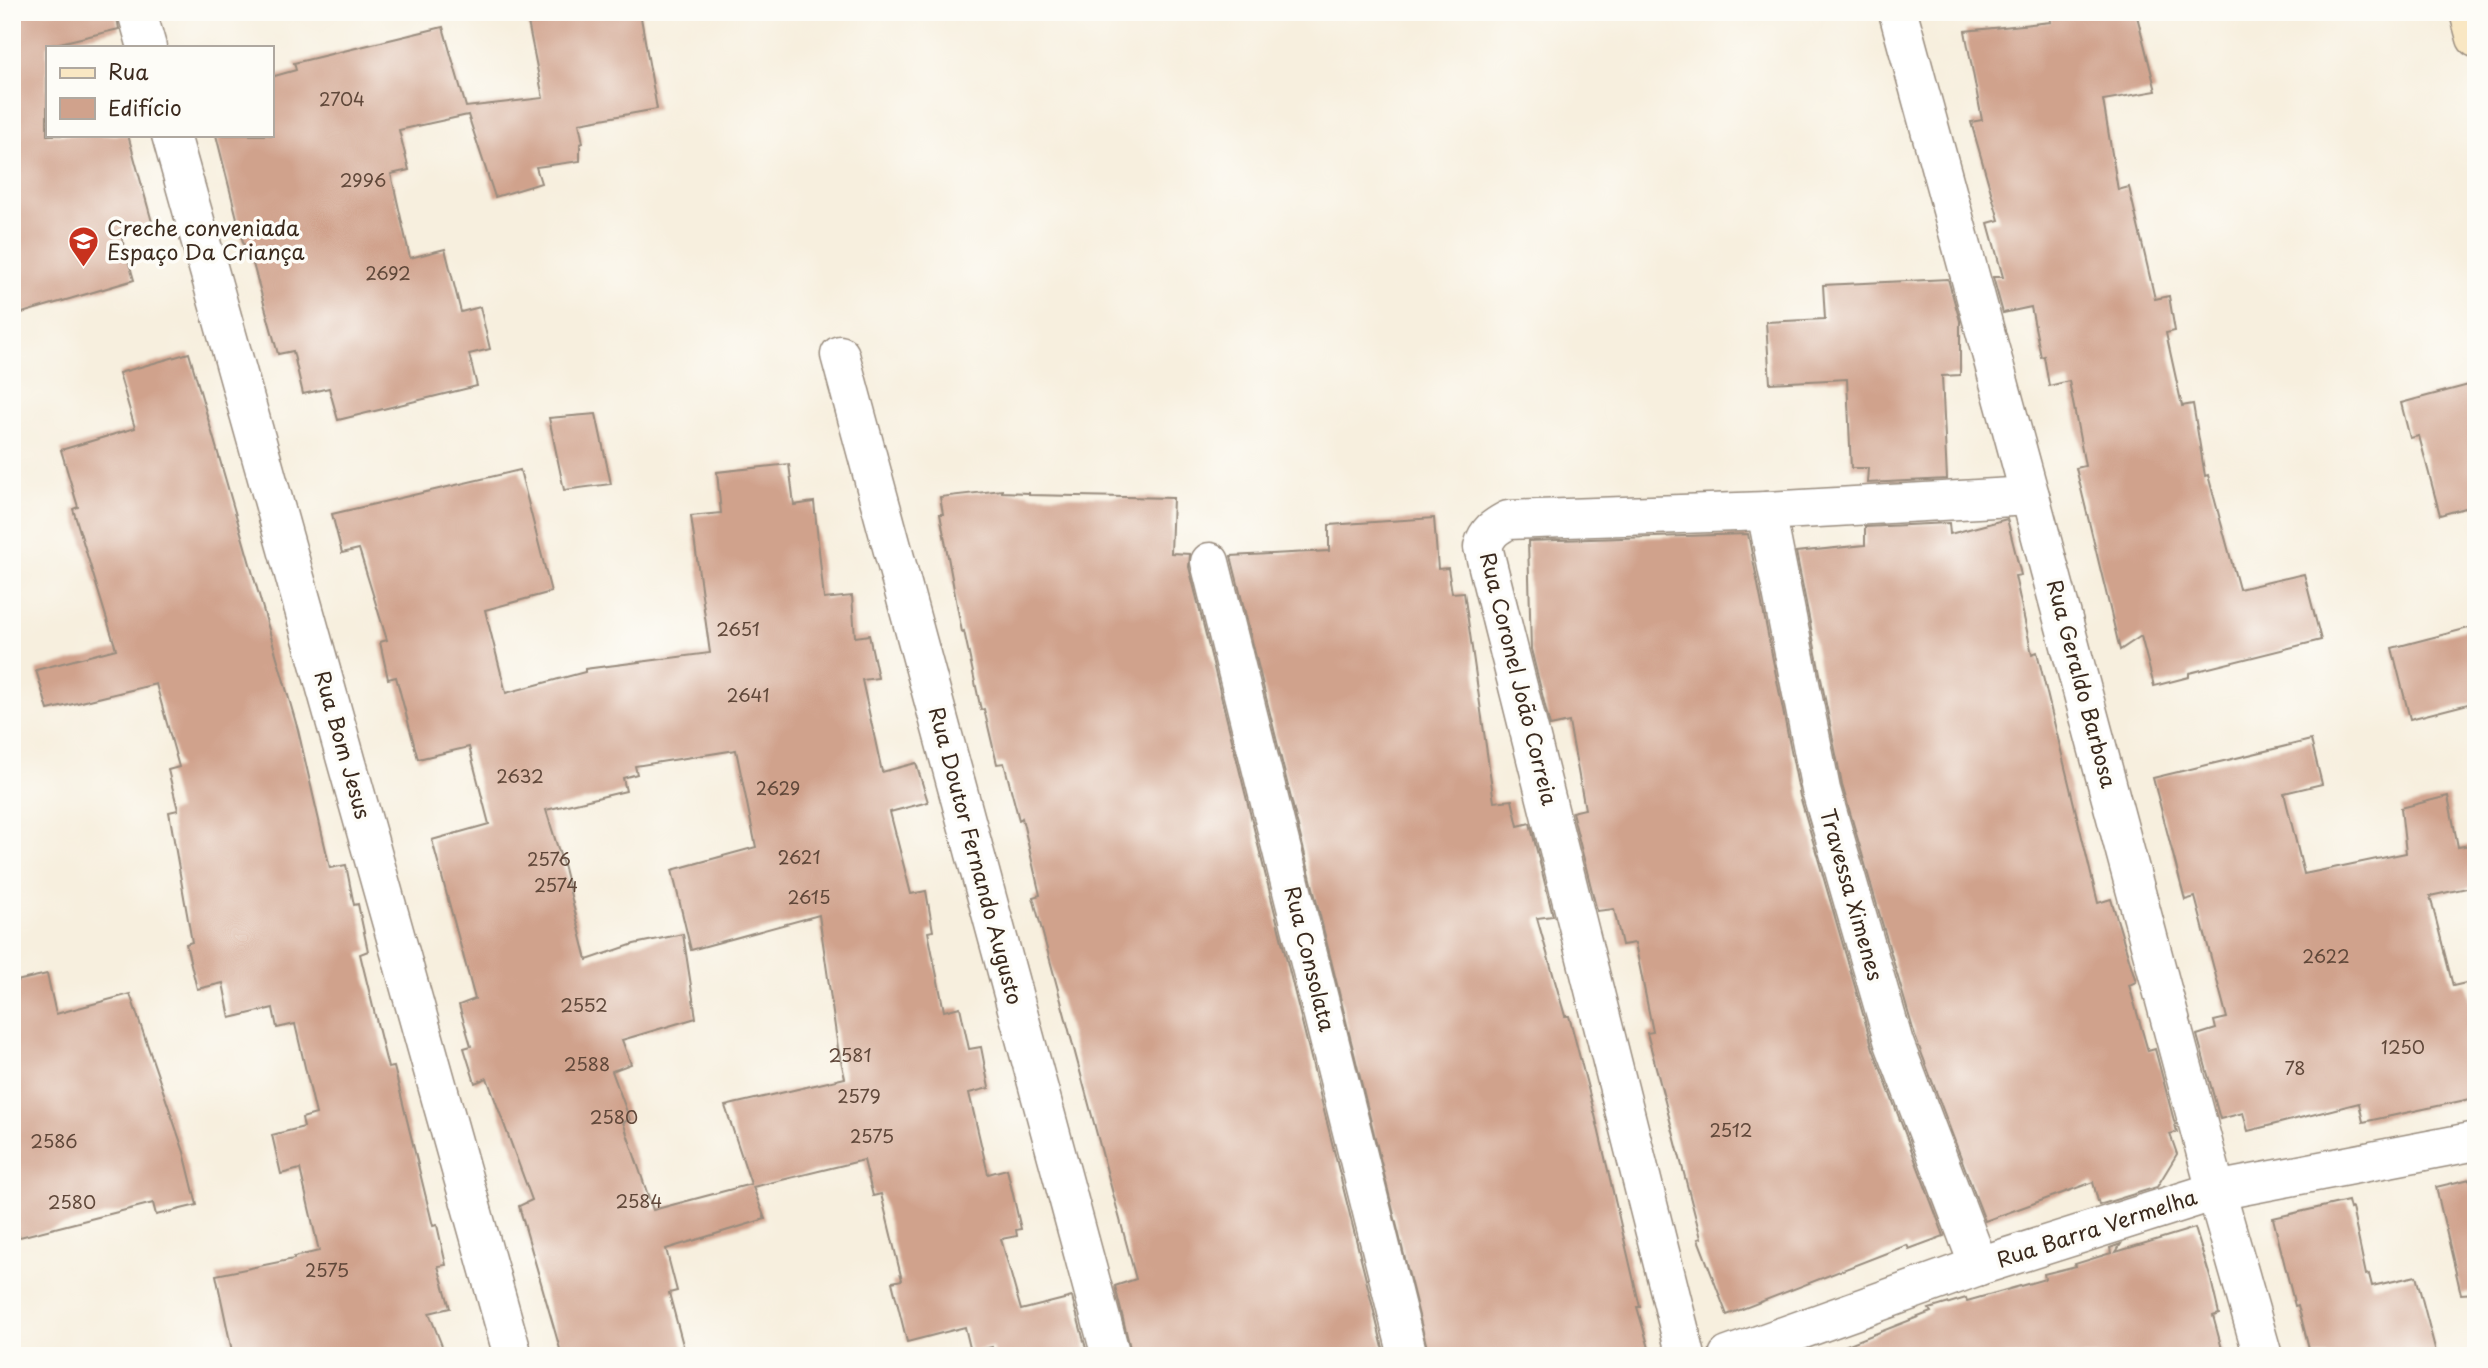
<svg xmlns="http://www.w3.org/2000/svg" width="2488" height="1368" viewBox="0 0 2488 1368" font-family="'Playpen Sans',sans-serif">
<rect width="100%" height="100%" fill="#fdfcf7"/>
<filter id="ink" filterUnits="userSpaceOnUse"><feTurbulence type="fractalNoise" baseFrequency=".0143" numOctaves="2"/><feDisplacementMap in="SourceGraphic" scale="14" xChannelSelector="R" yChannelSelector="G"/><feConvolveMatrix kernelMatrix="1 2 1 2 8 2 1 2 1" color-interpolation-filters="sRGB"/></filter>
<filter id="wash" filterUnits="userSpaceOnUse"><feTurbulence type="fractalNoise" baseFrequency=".00686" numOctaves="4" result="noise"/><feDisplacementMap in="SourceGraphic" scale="28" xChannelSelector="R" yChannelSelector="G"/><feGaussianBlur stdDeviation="1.57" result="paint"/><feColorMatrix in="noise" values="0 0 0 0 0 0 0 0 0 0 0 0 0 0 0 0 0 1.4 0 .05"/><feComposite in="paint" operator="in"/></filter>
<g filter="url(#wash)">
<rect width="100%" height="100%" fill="#f7efde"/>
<g id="blocks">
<g fill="#d0a28c" fill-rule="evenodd">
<path d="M 12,12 L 116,12 L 119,29 L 47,46 L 47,135 L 128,135 L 152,222 L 120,232 L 134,280 L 12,316 Z"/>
<path d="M 526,12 L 640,12 L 657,109 L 579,123 L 583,143 L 580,144 L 580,161 L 536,167 L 541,183 L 495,197 L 468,115 L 399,130 L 409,170 L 391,174 L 410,258 L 445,249 L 461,312 L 480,307 L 490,349 L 469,354 L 477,386 L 338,420 L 329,388 L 303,394 L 293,351 L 278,354 L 250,253 L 246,254 L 216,135 L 271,135 L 271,77 L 296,70 L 294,63 L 443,27 L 466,107 L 543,98 Z"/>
<path d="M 2049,12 L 2136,12 L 2156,91 L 2103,100 L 2118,190 L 2129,187 L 2155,299 L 2169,296 L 2175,331 L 2166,333 L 2182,406 L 2193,404 L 2205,476 L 2208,475 L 2239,589 L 2304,574 L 2321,640 L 2189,673 L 2189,677 L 2154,686 L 2141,636 L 2120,650 L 2076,468 L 2085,466 L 2069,381 L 2049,386 L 2044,356 L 2041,357 L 2031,307 L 2003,313 L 1993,277 L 2003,277 L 1988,223 L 1999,220 L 1971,122 L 1982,120 L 1965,31 L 2051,22 Z"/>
<path d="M 1948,279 L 1960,321 L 1960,375 L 1942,376 L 1947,479 L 1867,483 L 1868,468 L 1851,468 L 1847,379 L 1770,383 L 1766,322 L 1825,319 L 1823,285 Z"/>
<path d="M 189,353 L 298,730 L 330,868 L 346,865 L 354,905 L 358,904 L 368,951 L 360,954 L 388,1068 L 394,1067 L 433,1226 L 437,1225 L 446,1265 L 438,1266 L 450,1308 L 429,1313 L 446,1356 L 233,1356 L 216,1275 L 294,1259 L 294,1257 L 319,1251 L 300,1169 L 281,1174 L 272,1135 L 304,1127 L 302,1118 L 316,1114 L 295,1024 L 277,1028 L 273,1008 L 230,1018 L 223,983 L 197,989 L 186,944 L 192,942 L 169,812 L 178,810 L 168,770 L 179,767 L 156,684 L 48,710 L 36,670 L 116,649 L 73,509 L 78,507 L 61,450 L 135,428 L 119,373 Z"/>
<path d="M 2476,383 L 2476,505 L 2440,515 L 2419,436 L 2410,438 L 2401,403 Z"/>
<path d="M 596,414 L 611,484 L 564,490 L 549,418 Z"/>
<path d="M 789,464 L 794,505 L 814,502 L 824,599 L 852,596 L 855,637 L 869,635 L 878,678 L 862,680 L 882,772 L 916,763 L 928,802 L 890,812 L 911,894 L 926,891 L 933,931 L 928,932 L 944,1011 L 960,1007 L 969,1049 L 981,1047 L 989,1088 L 969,1093 L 988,1174 L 1007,1169 L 1021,1229 L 1016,1230 L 1017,1236 L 1001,1239 L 1021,1310 L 1072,1297 L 1088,1356 L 994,1356 L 992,1347 L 971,1352 L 965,1327 L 907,1342 L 892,1282 L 902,1280 L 881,1194 L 873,1196 L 864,1160 L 753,1187 L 765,1219 L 666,1249 L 677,1291 L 669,1293 L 686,1356 L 562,1356 L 519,1206 L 532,1200 L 487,1078 L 475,1083 L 464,1048 L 471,1046 L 459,1005 L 475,999 L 432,840 L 489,824 L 469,747 L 418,759 L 396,677 L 388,679 L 380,642 L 387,640 L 359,549 L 342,553 L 332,514 L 520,470 L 551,592 L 485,610 L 506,693 L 585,672 L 585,669 L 710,653 L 691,516 L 721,513 L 717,472 ZM 736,750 L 756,847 L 672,870 L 691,950 L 819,915 L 838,1048 L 845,1078 L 725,1106 L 751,1184 L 653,1210 L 623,1122 L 630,1120 L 612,1071 L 631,1064 L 622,1040 L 696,1018 L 683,934 L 634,944 L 587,960 L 564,868 L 546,810 L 626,791 L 623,778 L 637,774 L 635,766 Z"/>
<path d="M 1002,490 L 1002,492 L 1029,493 L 1029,495 L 1173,498 L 1171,553 L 1190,554 L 1189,567 L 1385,1356 L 1132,1356 L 1115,1286 L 1136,1279 L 1033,897 L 1040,895 L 1022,818 L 1019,820 L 1004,763 L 997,764 L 984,709 L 981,710 L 964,631 L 962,632 L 940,514 L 943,514 L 940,497 Z"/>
<path d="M 1434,518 L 1438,569 L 1448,568 L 1452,593 L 1464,592 L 1494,802 L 1512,800 L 1518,826 L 1530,823 L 1553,916 L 1537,918 L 1565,1016 L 1569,1016 L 1595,1115 L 1640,1307 L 1637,1307 L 1649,1348 L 1629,1356 L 1429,1356 L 1231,556 L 1329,551 L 1329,525 Z"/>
<path d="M 2007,519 L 2021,575 L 2015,576 L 2032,654 L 2037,652 L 2098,903 L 2111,899 L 2136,982 L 2129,985 L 2148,1051 L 2155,1049 L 2177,1132 L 2170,1134 L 2177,1154 L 2157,1187 L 2099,1205 L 2093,1182 L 1985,1221 L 1915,1036 L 1842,785 L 1796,552 L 1865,545 L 1865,527 L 1949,523 L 1950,534 Z"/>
<path d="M 1748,534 L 1800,796 L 1873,1049 L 1944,1236 L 1909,1249 L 1907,1245 L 1727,1315 L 1698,1239 L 1701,1238 L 1647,1033 L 1653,1032 L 1635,943 L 1622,945 L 1614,909 L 1597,911 L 1572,812 L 1585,809 L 1569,722 L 1550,726 L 1531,649 L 1528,541 Z"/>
<path d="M 2476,626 L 2476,702 L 2410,719 L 2392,648 Z"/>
<path d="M 2311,740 L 2322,784 L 2284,793 L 2304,874 L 2406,853 L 2401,808 L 2448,796 L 2458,847 L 2476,844 L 2476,886 L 2430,896 L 2453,986 L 2466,983 L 2476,1020 L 2475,1098 L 2363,1122 L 2359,1103 L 2248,1131 L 2243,1113 L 2220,1119 L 2197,1035 L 2216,1029 L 2214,1021 L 2227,1018 L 2195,897 L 2185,900 L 2153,778 Z"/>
<path d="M 47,974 L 56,1014 L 130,994 L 184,1152 L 197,1205 L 156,1215 L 153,1203 L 12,1239 L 12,982 Z"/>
<path d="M 2470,1179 L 2476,1202 L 2476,1293 L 2461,1294 L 2436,1187 Z"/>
<path d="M 2348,1201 L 2350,1209 L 2352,1208 L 2366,1275 L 2369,1274 L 2372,1286 L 2416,1276 L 2437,1356 L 2311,1356 L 2298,1305 L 2295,1306 L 2273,1218 Z"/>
<path d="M 2195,1228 L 2211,1280 L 2219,1314 L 2213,1316 L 2224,1356 L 1827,1356 L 1826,1353 L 1931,1312 L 1929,1309 L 1966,1298 L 1967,1301 L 2045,1279 L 2044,1274 L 2076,1266 L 2075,1264 L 2111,1253 L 2110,1248 L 2121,1244 L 2116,1252 Z"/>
</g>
</g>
</g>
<g filter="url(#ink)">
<use href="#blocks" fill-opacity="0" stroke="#998c7e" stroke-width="2"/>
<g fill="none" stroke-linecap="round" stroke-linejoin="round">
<defs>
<g id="street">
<path d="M 137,12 L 147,47"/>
<path d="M 1898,12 L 2030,496 L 2216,1191 L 2263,1356"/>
<path d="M 171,135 L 513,1356"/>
<path d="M 840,355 L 1111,1356"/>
<path d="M 1766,511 L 1821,790 L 1894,1043 L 1979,1266"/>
<path d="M 1210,562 L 1408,1356"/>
<path d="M 1686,1356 L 1483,547 C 1487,532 1495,527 1508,520 L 1766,511 L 2030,496"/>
<path d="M 1728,1356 L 1979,1266 L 2216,1191 L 2476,1141"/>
</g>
<path id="secondary" d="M 2469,12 L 2476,38"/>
</defs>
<use href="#street" stroke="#998c7e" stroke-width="41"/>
<use href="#secondary" stroke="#998c7e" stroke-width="41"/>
<use href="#street" stroke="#fff" stroke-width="38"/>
<use href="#secondary" stroke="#f9e7c3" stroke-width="38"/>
</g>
</g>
<defs>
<symbol id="school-pin" viewBox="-11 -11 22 30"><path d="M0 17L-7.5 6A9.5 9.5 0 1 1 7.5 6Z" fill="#c8321e" stroke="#fdfcf7"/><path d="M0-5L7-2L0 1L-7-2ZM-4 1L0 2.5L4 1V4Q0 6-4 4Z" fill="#fff"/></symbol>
</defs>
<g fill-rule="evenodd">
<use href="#school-pin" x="66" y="224" width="35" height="47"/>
</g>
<g text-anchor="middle" stroke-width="7" stroke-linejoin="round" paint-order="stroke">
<g font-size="18" fill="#60483a">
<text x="342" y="106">2704</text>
<text x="363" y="187">2996</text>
<text x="388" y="280">2692</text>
<text x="738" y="636">2651</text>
<text x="748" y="702">2641</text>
<text x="520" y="783">2632</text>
<text x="778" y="795">2629</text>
<text x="799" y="864">2621</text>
<text x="549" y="866">2576</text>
<text x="556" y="892">2574</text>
<text x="809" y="904">2615</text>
<text x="2326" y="963">2622</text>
<text x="584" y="1012">2552</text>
<text x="2403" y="1054">1250</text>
<text x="850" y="1062">2581</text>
<text x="587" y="1071">2588</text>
<text x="2295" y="1075">78</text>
<text x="859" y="1103">2579</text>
<text x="614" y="1124">2580</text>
<text x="1731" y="1137">2512</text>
<text x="872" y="1143">2575</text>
<text x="54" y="1148">2586</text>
<text x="639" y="1208">2584</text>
<text x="72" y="1209">2580</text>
<text x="327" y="1277">2575</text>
</g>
<g font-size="21" fill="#3b2a1e" stroke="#fdfcf7" text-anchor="start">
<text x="107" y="236">Creche conveniada<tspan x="107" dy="24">Espaço Da Criança</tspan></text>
</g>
<g font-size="21" fill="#3b2a1e" stroke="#fdfcf7">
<text transform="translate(1518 679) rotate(76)" y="7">Rua Coronel João Correia</text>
<text transform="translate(2081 684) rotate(75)" y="7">Rua Geraldo Barbosa</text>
<text transform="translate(342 745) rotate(74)" y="7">Rua Bom Jesus</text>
<text transform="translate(975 856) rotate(75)" y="7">Rua Doutor Fernando Augusto</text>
<text transform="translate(1851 895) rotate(74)" y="7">Travessa Ximenes</text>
<text transform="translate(1309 959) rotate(76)" y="7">Rua Consolata</text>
<text transform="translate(2097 1229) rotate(-18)" y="7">Rua Barra Vermelha</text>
</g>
</g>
<rect width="2488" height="1368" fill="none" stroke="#fdfcf7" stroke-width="42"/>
<rect x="46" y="46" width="228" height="91" fill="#fdfcf7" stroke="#afa8a0" stroke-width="2"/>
<rect x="60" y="68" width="35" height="10" fill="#f9e7c3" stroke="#afa8a0" stroke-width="2"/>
<text x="108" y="80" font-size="21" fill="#3b2a1e">Rua</text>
<rect x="60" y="98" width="35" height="21" fill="#d0a28c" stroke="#afa8a0" stroke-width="2"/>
<text x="108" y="116" font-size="21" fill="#3b2a1e">Edifício</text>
</svg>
